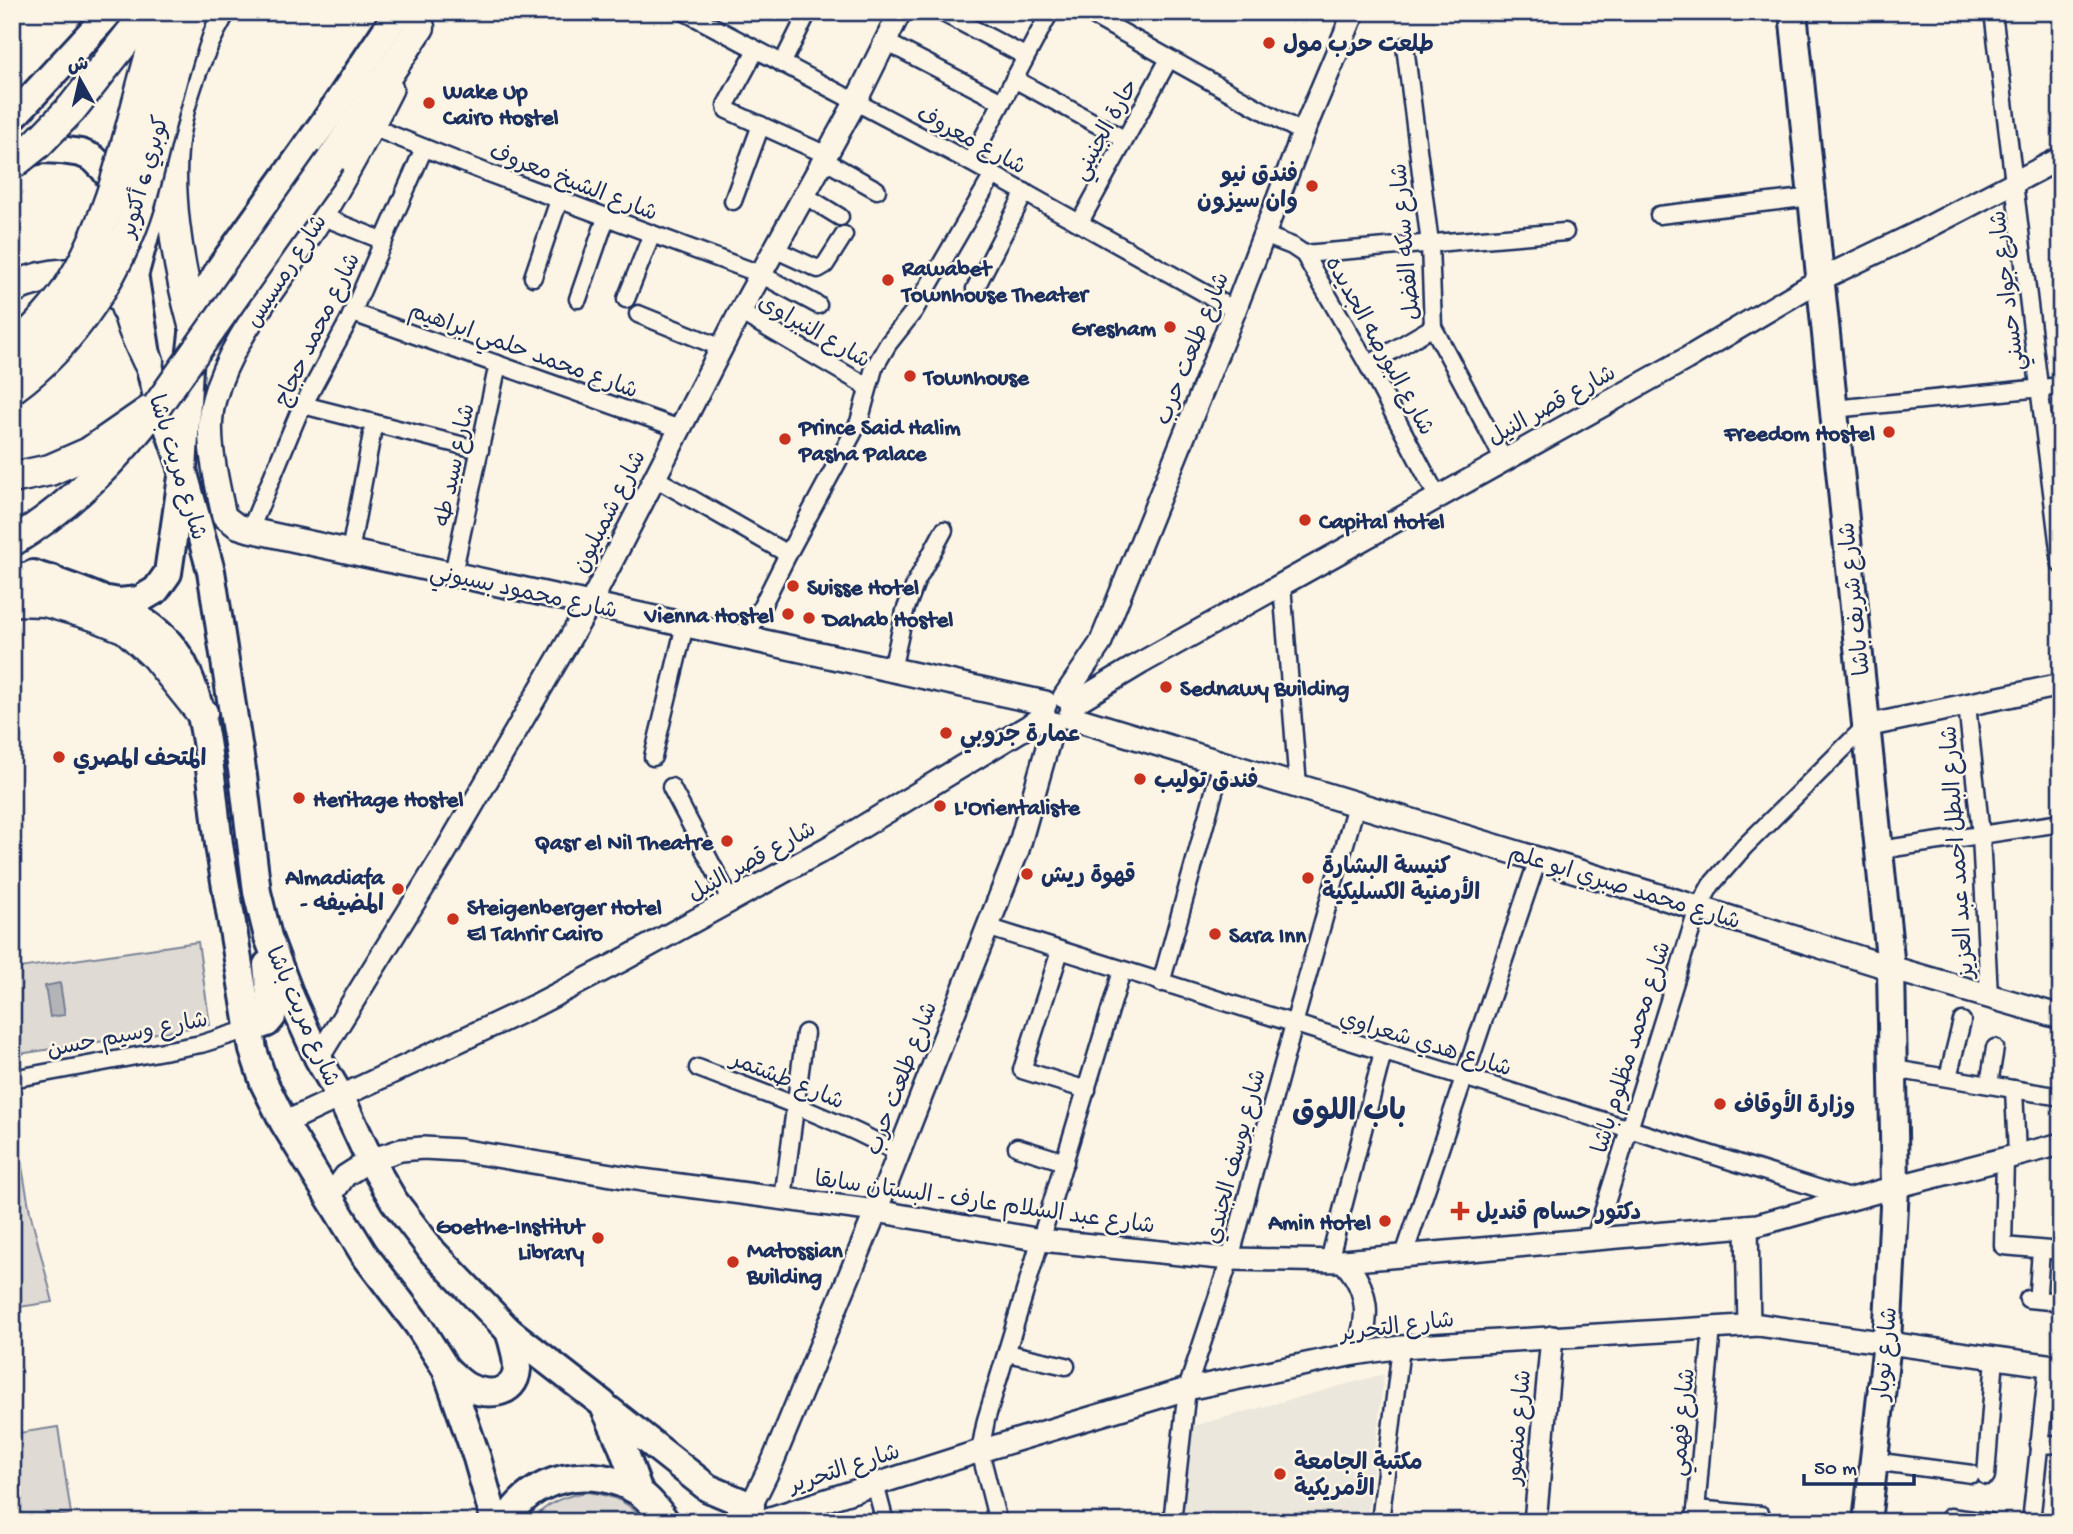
<svg xmlns="http://www.w3.org/2000/svg" width="2073" height="1534" viewBox="0 0 2073 1534" font-family="'Gochi Hand','Playpen Sans Arabic',sans-serif">
<rect width="100%" height="100%" fill="#fcf5e5"/>
<filter id="ink" filterUnits="userSpaceOnUse"><feTurbulence type="fractalNoise" baseFrequency=".0143" numOctaves="2"/><feDisplacementMap in="SourceGraphic" scale="14" xChannelSelector="R" yChannelSelector="G"/><feConvolveMatrix kernelMatrix="1 2 1 2 8 2 1 2 1" color-interpolation-filters="sRGB"/></filter>
<g filter="url(#ink)">
<path fill="#ece7dc" d="M 1384,1374 L 1367,1522 L 1182,1522 L 1193,1426 Z"/>
<g fill="#dfdbd4" stroke="#7d8599" stroke-width="2">
<path d="M 198,942 L 210,1025 L 12,1055 L 12,969 Z"/>
<path d="M 12,1111 L 30,1212 L 53,1302 L 12,1308 Z"/>
<path d="M 58,1427 L 71,1514 L 12,1522 L 12,1434 Z"/>
<path d="M 587,1492 C 615,1496 627,1501 647,1522 L 530,1522 C 548,1502 561,1497 587,1492 Z"/>
</g>
<path fill="#b2b4b8" stroke="#767f94" stroke-width="2" d="M 60,983 L 65,1015 L 50,1017 L 45,986 Z"/>
<g fill="none" stroke-linecap="round" stroke-linejoin="round">
<defs>
<g id="minor">
<path d="M 685,12 L 970,162 L 1235,310"/>
<path d="M 941,12 L 1025,56"/>
<path d="M 1086,12 L 1303,133"/>
<path d="M 1993,12 L 2061,565"/>
<path d="M 886,42 L 1002,102"/>
<path d="M 1405,46 L 1430,244 L 1433,327 L 1504,460"/>
<path d="M 756,50 L 726,105 L 727,110 L 827,155"/>
<path d="M 782,64 L 808,12"/>
<path d="M 1014,79 L 1124,139"/>
<path d="M 372,127 L 485,172 L 760,274 L 818,305"/>
<path d="M 824,160 L 877,190"/>
<path d="M 970,162 L 1050,12"/>
<path d="M 804,195 L 840,217"/>
<path d="M 733,201 L 761,125"/>
<path d="M 1659,215 L 1812,197"/>
<path d="M 321,216 L 384,241"/>
<path d="M 1080,222 L 1169,59"/>
<path d="M 1264,235 L 1292,246 L 1304,254 L 1368,365 L 1438,498"/>
<path d="M 774,249 L 818,269 L 825,265 L 844,235"/>
<path d="M 1304,254 L 1565,232"/>
<path d="M 533,277 L 559,200"/>
<path d="M 975,289 L 1025,192"/>
<path d="M 578,299 L 606,218"/>
<path d="M 626,299 L 652,234"/>
<path d="M 740,312 L 868,387"/>
<path d="M 353,313 L 680,429"/>
<path d="M 638,314 L 722,348"/>
<path d="M 1368,365 L 1433,327"/>
<path d="M 303,405 L 480,450"/>
<path d="M 1834,409 L 2061,386"/>
<path d="M 655,478 L 788,554"/>
<path d="M 250,530 L 298,415 L 349,320 L 424,148"/>
<path d="M 350,552 L 374,423"/>
<path d="M 453,574 L 498,364"/>
<path d="M 1282,585 L 1298,786"/>
<path d="M 746,638 L 788,554 L 859,422 L 874,368 L 888,344 L 914,311 L 993,175"/>
<path d="M 892,670 L 905,611 L 916,582 L 944,530"/>
<path d="M 1967,705 L 1981,835 L 1989,996"/>
<path d="M 653,757 L 685,625"/>
<path d="M 671,787 L 731,901"/>
<path d="M 1879,850 L 2061,823"/>
<path d="M 987,927 L 1852,1199"/>
<path d="M 1060,951 L 1022,1070 L 1087,1090"/>
<path d="M 1161,983 L 1222,763"/>
<path d="M 698,1068 C 766,1094 834,1118 898,1153"/>
<path d="M 1894,1069 L 2061,1097"/>
<path d="M 1948,1077 L 1962,1021"/>
<path d="M 12,1079 L 201,1044 L 249,1029"/>
<path d="M 1989,1084 L 1995,1048"/>
<path d="M 2014,1089 L 2017,1155"/>
<path d="M 1017,1147 L 1065,1162"/>
<path d="M 2005,1158 L 2003,1246 L 2061,1251"/>
<path d="M 783,1199 L 805,1033"/>
<path d="M 1595,1238 L 1698,908 L 1711,885 L 1744,847 L 1866,726"/>
<path d="M 1404,1255 L 1538,859"/>
<path d="M 1329,1261 L 1383,1052"/>
<path d="M 2038,1291 L 2041,1250"/>
<path d="M 2028,1299 L 2061,1302"/>
<path d="M 1007,1353 L 1066,1366"/>
<path d="M 2038,1445 L 2061,1444"/>
<path d="M 1873,1461 L 1972,1474"/>
<path d="M 1986,1476 L 1995,1357"/>
<path d="M 875,1484 L 885,1522"/>
<path d="M 1696,1509 L 1761,1515"/>
<path d="M 1950,1517 L 1989,1522"/>
<path d="M 998,1522 L 980,1451 L 986,1420 L 1122,971"/>
<path d="M 1172,1522 L 1187,1389 L 1230,1259 L 1294,1024 L 1356,805"/>
<path d="M 1380,1522 L 1401,1347"/>
<path d="M 1695,1522 L 1712,1327"/>
<path d="M 2031,1522 L 2048,1365"/>
</g>
<g id="tertiary">
<path d="M 1064,697 L 1100,644 L 1235,310 L 1303,133 L 1354,12"/>
<path d="M 1071,705 L 1141,663 L 1686,359 L 1821,279 L 1915,234 L 2061,158"/>
<path d="M 1866,726 L 2061,685"/>
<path d="M 318,1058 L 444,854 L 590,604 L 740,312 L 855,103 L 900,12"/>
<path d="M 284,1123 L 536,1005 L 621,961 L 829,847 L 1045,716"/>
<path d="M 330,1197 L 345,1176 L 370,1160 L 401,1150 L 423,1148 L 459,1150 L 642,1180 L 876,1211 L 1041,1240 L 1230,1259 L 1343,1261 L 1757,1225 L 1895,1187 L 2061,1144"/>
<path d="M 1747,1226 L 1749,1325"/>
<path d="M 1343,1261 C 1369,1288 1372,1321 1354,1354"/>
<path d="M 743,1522 L 773,1461 L 876,1211 L 1018,850 L 1054,723"/>
<path d="M 758,1522 L 980,1451 L 1187,1389 L 1354,1354 L 1401,1347 L 1759,1325 L 2061,1367"/>
<path d="M 1535,1522 L 1552,1337"/>
</g>
<g id="secondary">
<path d="M 391,89 C 364,143 335,197 302,247 C 271,294 228,345 214,399 C 204,433 217,482 224,516 L 237,526 L 250,530 L 1045,703"/>
<path d="M 1070,717 L 1698,908 L 1891,968 L 2061,1017"/>
</g>
<g id="primary">
<path d="M 1793,12 L 1891,968 L 1895,1187 L 1887,1342 L 1867,1522"/>
<path d="M 12,118 L 110,12"/>
<path d="M 16,155 L 43,149 L 61,150 L 81,153 L 93,158 L 104,169 L 111,179 L 130,248 L 148,361 L 157,396 L 183,470 L 211,571 L 243,776 L 257,892 L 268,937 L 291,998 L 318,1058 L 340,1096 L 370,1160 L 394,1201 L 433,1252 L 509,1331 L 603,1404 L 623,1448 L 639,1492"/>
<path d="M 136,269 L 157,191"/>
<path d="M 33,574 C 77,589 136,607 169,643 C 209,687 211,792 220,851 C 231,917 242,983 253,1050 L 264,1083 L 284,1123 L 364,1254 L 418,1325 L 446,1369 L 477,1458 L 495,1522"/>
<path d="M 108,600 L 119,602 L 139,600 L 156,590 L 168,573 L 183,470 L 189,368 L 194,325 L 206,292 L 220,268 L 330,114 L 398,12"/>
<path d="M 249,1029 L 267,1023 L 272,1017 L 267,965"/>
<path d="M 446,1369 C 453,1375 460,1383 468,1387 C 486,1396 515,1396 517,1369 C 517,1356 513,1343 509,1331"/>
<path d="M 608,1409 L 708,1488 L 751,1506"/>
<path d="M 506,1522 C 531,1475 593,1464 637,1491 C 649,1498 658,1510 666,1522"/>
</g>
<g id="trunk">
<path d="M 331,160 L 420,27"/>
<path d="M 12,542 C 67,509 112,464 151,414"/>
<path d="M 12,577 L 52,580"/>
</g>
<g id="motorway">
<path d="M 12,288 C 40,275 97,263 119,292 C 126,302 129,315 133,327 C 137,338 143,350 148,361"/>
<path d="M 194,325 C 178,267 163,182 176,122 C 184,84 200,46 219,12"/>
<path d="M 12,478 L 50,470 L 89,453 L 157,406"/>
<path d="M 12,600 L 45,601 L 94,615 L 126,628 L 156,656 L 202,713"/>
</g>
</defs>
<use href="#minor" stroke="#1b2f5e" stroke-width="21"/>
<use href="#tertiary" stroke="#1b2f5e" stroke-width="26"/>
<use href="#secondary" stroke="#1b2f5e" stroke-width="28"/>
<use href="#primary" stroke="#1b2f5e" stroke-width="32"/>
<use href="#trunk" stroke="#1b2f5e" stroke-width="33"/>
<use href="#motorway" stroke="#1b2f5e" stroke-width="35"/>
<use href="#minor" stroke="#fcf5e5" stroke-width="16"/>
<use href="#tertiary" stroke="#fcf5e5" stroke-width="21"/>
<use href="#secondary" stroke="#fcf5e5" stroke-width="23"/>
<use href="#primary" stroke="#fcf5e5" stroke-width="26"/>
<use href="#trunk" stroke="#fcf5e5" stroke-width="28"/>
<use href="#motorway" stroke="#fcf5e5" stroke-width="30"/>
<defs>
<path id="trunk-bridge" d="M 157,406 L 331,160"/>
<g id="motorway-bridge">
<path d="M 12,164 L 37,144 L 72,108 L 148,12"/>
<path d="M 12,352 C 33,331 56,309 71,284 C 122,202 133,102 164,12"/>
<path d="M 12,388 C 72,344 119,272 140,202 C 158,138 169,74 193,12"/>
</g>
</defs>
<use href="#trunk-bridge" stroke="#1b2f5e" stroke-width="33" stroke-linecap="butt"/>
<use href="#motorway-bridge" stroke="#1b2f5e" stroke-width="35" stroke-linecap="butt"/>
<use href="#trunk-bridge" stroke="#fcf5e5" stroke-width="28"/>
<use href="#motorway-bridge" stroke="#fcf5e5" stroke-width="30"/>
</g>
</g>
<g fill="#c8321e" stroke="#fcf5e5" stroke-width="2.5">
<circle cx="1269" cy="43" r="7"/>
<circle cx="429" cy="103" r="7"/>
<circle cx="1312" cy="186" r="7"/>
<circle cx="888" cy="280" r="7"/>
<circle cx="1170" cy="327" r="7"/>
<circle cx="910" cy="376" r="7"/>
<circle cx="1889" cy="432" r="7"/>
<circle cx="785" cy="439" r="7"/>
<circle cx="1305" cy="520" r="7"/>
<circle cx="793" cy="586" r="7"/>
<circle cx="788" cy="614" r="7"/>
<circle cx="809" cy="618" r="7"/>
<circle cx="1166" cy="687" r="7"/>
<circle cx="946" cy="733" r="7"/>
<circle cx="59" cy="757" r="7"/>
<circle cx="1140" cy="779" r="7"/>
<circle cx="299" cy="798" r="7"/>
<circle cx="940" cy="806" r="7"/>
<circle cx="727" cy="841" r="7"/>
<circle cx="1027" cy="874" r="7"/>
<circle cx="1308" cy="878" r="7"/>
<circle cx="398" cy="889" r="7"/>
<circle cx="453" cy="919" r="7"/>
<circle cx="1215" cy="934" r="7"/>
<circle cx="1720" cy="1104" r="7"/>
<path d="M1456.5 1200.5h7v7h7v7h-7v7h-7v-7h-7v-7h7z"/>
<circle cx="1385" cy="1221" r="7"/>
<circle cx="598" cy="1238" r="7"/>
<circle cx="733" cy="1262" r="7"/>
<circle cx="1280" cy="1474" r="7"/>
</g>
<g text-anchor="middle" stroke-width="5" stroke-linejoin="round" paint-order="stroke">
<g font-size="23" font-weight="bold" fill="#1b2f5e" stroke="#fcf5e5" text-anchor="start">
<text x="1283" y="51">طلعت حرب مول</text>
<text x="443" y="98">Wake Up<tspan x="443" dy="26">Cairo Hostel</tspan></text>
<text x="1298" y="181" text-anchor="end">فندق نيو<tspan x="1298" dy="26">وان سيزون</tspan></text>
<text x="902" y="275">Rawabet<tspan x="902" dy="26">Townhouse Theater</tspan></text>
<text x="1156" y="335" text-anchor="end">Gresham</text>
<text x="924" y="384">Townhouse</text>
<text x="799" y="434">Prince Said Halim<tspan x="799" dy="26">Pasha Palace</tspan></text>
<text x="1875" y="440" text-anchor="end">Freedom Hostel</text>
<text x="1319" y="528">Capital Hotel</text>
<text x="807" y="594">Suisse Hotel</text>
<text x="774" y="622" text-anchor="end">Vienna Hostel</text>
<text x="823" y="626">Dahab Hostel</text>
<text x="1180" y="695">Sednawy Building</text>
<text x="960" y="741">عمارة جروبي</text>
<text x="73" y="765">المتحف المصري</text>
<text x="1154" y="787">فندق توليب</text>
<text x="313" y="806">Heritage Hostel</text>
<text x="954" y="814">L'Orientaliste</text>
<text x="713" y="849" text-anchor="end">Qasr el Nil Theatre</text>
<text x="1322" y="873">كنيسة البشارة<tspan x="1322" dy="26">الأرمنية الكسليكية</tspan></text>
<text x="1041" y="882">قهوة ريش</text>
<text x="384" y="884" text-anchor="end">Almadiafa<tspan x="384" dy="26">- المضيفه</tspan></text>
<text x="467" y="914">Steigenberger Hotel<tspan x="467" dy="26">El Tahrir Cairo</tspan></text>
<text x="1229" y="942">Sara Inn</text>
<text x="1734" y="1112">وزارة الأوقاف</text>
<text x="1476" y="1219">دكتور حسام قنديل</text>
<text x="1371" y="1229" text-anchor="end">Amin Hotel</text>
<text x="584" y="1233" text-anchor="end">Goethe-Institut<tspan x="584" dy="26">Library</tspan></text>
<text x="747" y="1257">Matossian<tspan x="747" dy="26">Building</tspan></text>
<text x="1294" y="1469">مكتبة الجامعة<tspan x="1294" dy="26">الأمريكية</tspan></text>
</g>
<g font-size="23" fill="#1b2f5e" stroke="#fcf5e5">
<text transform="translate(1104 129) rotate(-61)" y="8">حارة الجنيني</text>
<text transform="translate(972 139) rotate(28)" y="8">شارع معروف</text>
<text transform="translate(143 176) rotate(-74)" y="8">كوبري 6 أكتوبر</text>
<text transform="translate(574 181) rotate(21)" y="8">شارع الشيخ معروف</text>
<text transform="translate(1404 242) rotate(-95)" y="8">شارع سكه الفضل</text>
<text transform="translate(285 270) rotate(-57)" y="8">شارع رمسيس</text>
<text transform="translate(2006 291) rotate(-97)" y="8">شارع جواد حسني</text>
<text transform="translate(316 329) rotate(-64)" y="8">شارع محمد حجاج</text>
<text transform="translate(815 330) rotate(30)" y="8">شارع النبراوى</text>
<text transform="translate(1381 345) rotate(61)" y="8">شارع البورصه الجديده</text>
<text transform="translate(1191 348) rotate(-68)" y="8">شارع طلعت حرب</text>
<text transform="translate(524 349) rotate(20)" y="8">شارع محمد حلمي ابراهيم</text>
<text transform="translate(1551 404) rotate(-29)" y="8">شارع قصر النيل</text>
<text transform="translate(453 465) rotate(-78)" y="8">شارع سيد طه</text>
<text transform="translate(179 467) rotate(73)" y="8">شارع مريت باشا</text>
<text transform="translate(608 511) rotate(-63)" y="8">شارع شمبليون</text>
<text transform="translate(524 590) rotate(12)" y="8">شارع محمود بسيوني</text>
<text transform="translate(1853 599) rotate(-96)" y="8">شارع شريف باشا</text>
<text transform="translate(1956 852) rotate(-94)" y="8">شارع البطل احمد عبد العزيز</text>
<text transform="translate(751 860) rotate(-29)" y="8">شارع قصر النيل</text>
<text transform="translate(1625 886) rotate(17)" y="8">شارع محمد صبري ابو علم</text>
<text transform="translate(304 1016) rotate(66)" y="8">شارع مريت باشا</text>
<text transform="translate(127 1033) rotate(-11)" y="8">شارع وسيم حسن</text>
<text transform="translate(1426 1042) rotate(17)" y="8">شارع هدي شعراوي</text>
<text transform="translate(1630 1047) rotate(-73)" y="8">شارع محمد مظلوم باشا</text>
<text transform="translate(900 1078) rotate(-69)" y="8">شارع طلعت حرب</text>
<text transform="translate(788 1079) rotate(22)" y="8">شارع طشتمر</text>
<text transform="translate(1234 1156) rotate(-75)" y="8">شارع يوسف الجندي</text>
<text transform="translate(985 1201) rotate(8)" y="8">شارع عبد السلام عارف - البستان سابقا</text>
<text transform="translate(1397 1325) rotate(-7)" y="8">شارع التحرير</text>
<text transform="translate(1884 1354) rotate(-85)" y="8">شارع نوبار</text>
<text transform="translate(1681 1422) rotate(-85)" y="8">شارع فهمي</text>
<text transform="translate(1517 1427) rotate(-85)" y="8">شارع منصور</text>
<text transform="translate(844 1467) rotate(-18)" y="8">شارع التحرير</text>
</g>
<g font-size="30" font-weight="bold" fill="#1b2f5e" stroke="#fcf5e5">
<text x="1349" y="1119">باب اللوق</text>
</g>
</g>
<rect width="2073" height="1534" fill="none" stroke="#fcf5e5" stroke-width="42"/>
<rect x="21" y="21" width="2031" height="1492" fill="none" stroke="#1b2f5e" stroke-width="2.5" filter="url(#ink)"/>
<g transform="translate(80 80) rotate(352)" stroke="#fcf5e5" stroke-width="5" paint-order="stroke">
<path d="M0-5L12 26L0 18L-12 26Z" fill="#1b2f5e"/>
<text y="-10" font-size="19" font-weight="bold" text-anchor="middle" fill="#1b2f5e">ش</text>
</g>
<path d="M1804 1474v10h110v-10" fill="none" stroke="#1b2f5e" stroke-width="3.5"/>
<text x="1814" y="1474" font-size="21" fill="#1b2f5e" stroke="#fcf5e5" stroke-width="5" paint-order="stroke">50 m</text>
</svg>
